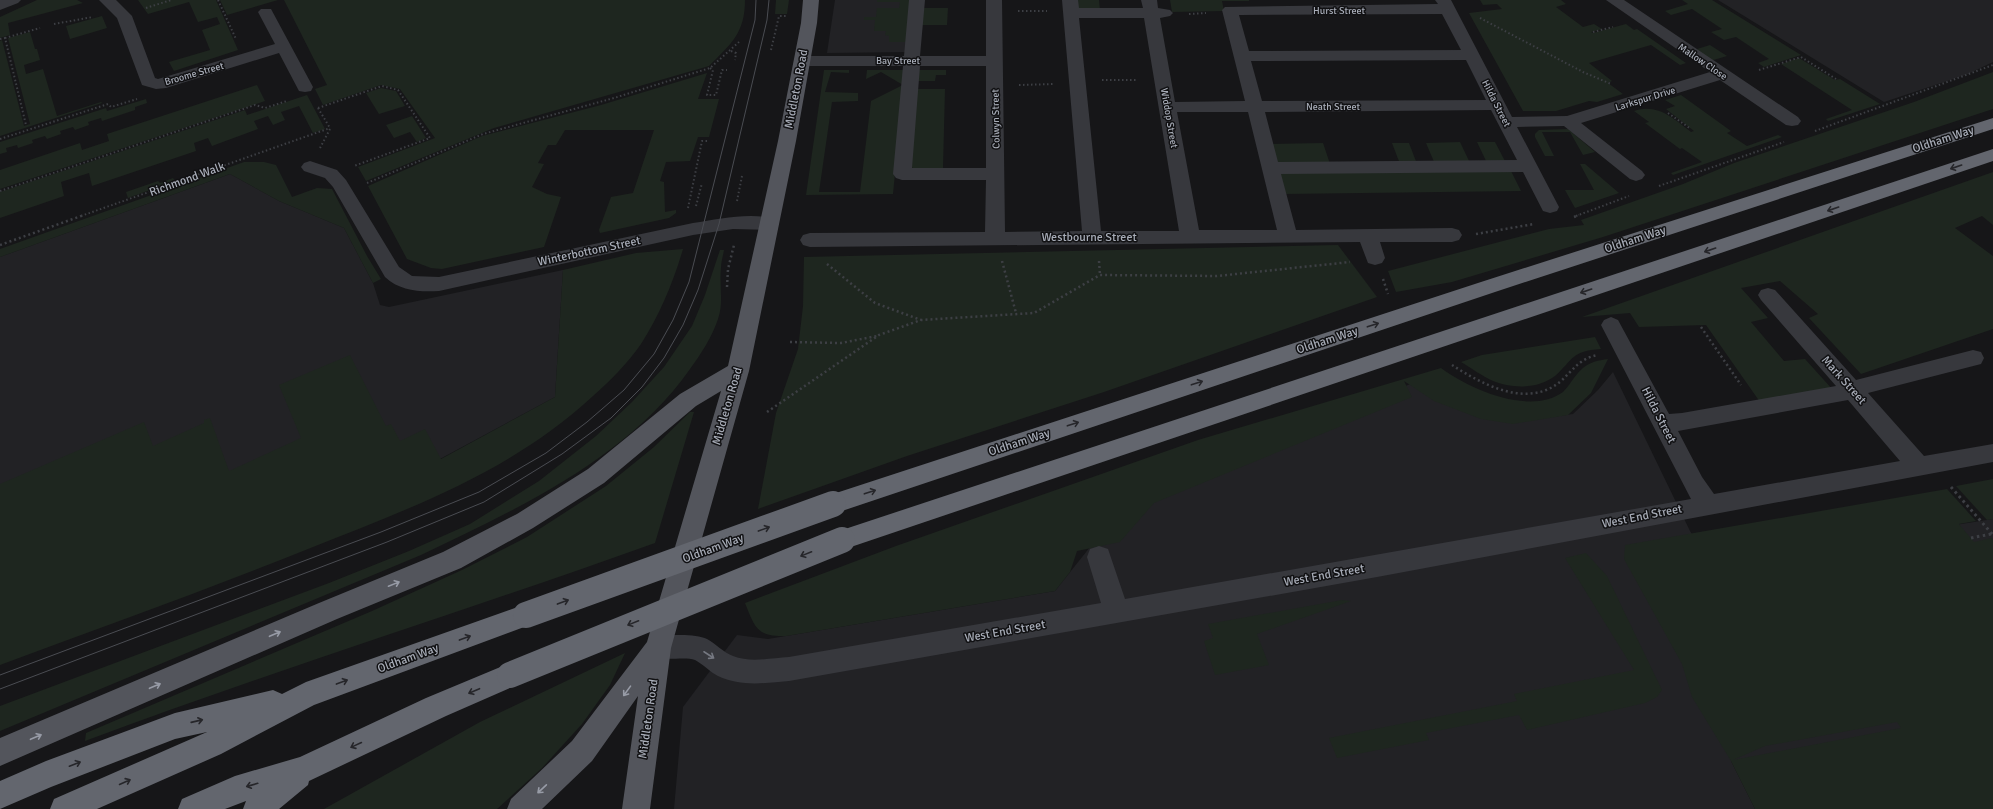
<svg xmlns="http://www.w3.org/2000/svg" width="1993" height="809" viewBox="0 0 1993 809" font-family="Signika,sans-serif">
<rect width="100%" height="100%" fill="#161618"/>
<g fill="#222225">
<path d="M 835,0 L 915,0 L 911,52 L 827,53 Z"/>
<path d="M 1718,0 L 1993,0 L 1993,62 L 1968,74 L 1884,102 Z"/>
<path d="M 230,174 L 279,201 L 344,228 L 373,283 L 380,305 L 389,307 L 563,270 L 555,397 L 334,516 L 0,645 L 0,257 Z"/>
<path d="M 1613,372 L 1690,531 L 1709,564 L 1993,519 L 1993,809 L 1731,761 L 1755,809 L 674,809 L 683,707 L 737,635 L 768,639 L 1055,591 L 1122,507 L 1422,379 L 1544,418 L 1573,414 L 1598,390 Z"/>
</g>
<g fill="#1e261f" fill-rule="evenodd">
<path d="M 37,0 L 77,0 L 83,3 L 8,23 L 10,35 L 0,38 L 0,17 Z"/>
<path d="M 138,0 L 216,0 L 238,50 L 174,71 L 169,62 L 210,50 L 202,30 L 220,24 L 217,17 L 198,22 L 189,2 L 148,14 Z"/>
<path d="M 220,0 L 278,0 L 227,15 Z"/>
<path d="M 284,0 L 745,0 C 745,33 731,44 709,66 L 494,128 L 366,181 L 358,167 L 435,138 L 400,89 L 381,85 L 323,105 L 315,89 L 327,85 Z"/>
<path d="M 776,0 L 789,0 L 787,14 L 775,14 Z"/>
<path d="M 877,0 L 911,0 L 909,42 L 889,42 L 889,36 L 885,35 L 886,31 L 874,31 L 875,20 L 864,20 L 864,17 L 876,17 L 877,8 L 899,8 L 900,2 L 877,2 Z"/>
<path d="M 1077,0 L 1099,0 L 1100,10 L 1078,10 Z"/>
<path d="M 1170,0 L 1249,0 L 1249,1 L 1222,1 L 1224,11 L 1172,12 Z"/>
<path d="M 1480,0 L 1561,0 L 1566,4 L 1556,7 L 1583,27 L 1594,24 L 1602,29 L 1591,32 L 1593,33 L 1626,24 L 1634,30 L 1637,29 L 1686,63 L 1680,65 L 1651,45 L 1589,63 L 1612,81 L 1608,83 L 1623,94 L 1597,102 L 1589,101 L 1556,111 L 1523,111 L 1469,13 L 1502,9 L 1497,4 L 1483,5 Z"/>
<path d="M 1682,0 L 1712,0 L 1801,55 L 1764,67 L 1758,63 L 1769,59 L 1736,37 L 1724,40 L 1711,32 L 1722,29 L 1692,9 L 1671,15 L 1665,11 L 1688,4 Z"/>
<path d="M 922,8 L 948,8 L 947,25 L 920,25 Z"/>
<path d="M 102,16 L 107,28 L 70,39 L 66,26 Z"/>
<path d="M 30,32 L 35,49 L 37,49 L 40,60 L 24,65 L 26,74 L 43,69 L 57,116 L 101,102 L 102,103 L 0,136 L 0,41 L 2,40 L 24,126 L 30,124 L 8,38 Z"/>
<path d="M 1710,45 L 1727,56 L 1710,61 L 1697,49 Z"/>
<path d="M 1799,58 L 1835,80 L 1840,79 L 1880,104 L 1828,121 L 1826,119 L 1852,110 L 1781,64 Z"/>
<path d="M 824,70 L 849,70 L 849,73 L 831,72 L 825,92 L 858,93 L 858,101 L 832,102 L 819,192 L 860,192 L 871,101 L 903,85 L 881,72 L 866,79 L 867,70 L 905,70 L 893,194 L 806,195 Z"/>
<path d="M 917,70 L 946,70 L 946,75 L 936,75 L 935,81 L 916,81 Z"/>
<path d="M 1993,72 L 1993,109 L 1603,237 L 1452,282 L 1396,292 L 1388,271 L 1549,229 L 1584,225 L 1581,220 L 1683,184 L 1734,163 L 1914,102 Z"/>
<path d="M 707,73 L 698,99 L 719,99 L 709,137 L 698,137 L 690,161 L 666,162 L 660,181 L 664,182 L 665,212 L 676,210 L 676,213 L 669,218 L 600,233 L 599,230 L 611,197 L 633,193 L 654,130 L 565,130 L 556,145 L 548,145 L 538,163 L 544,164 L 532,187 L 547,194 L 561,197 L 544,247 L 442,269 L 431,268 L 407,259 L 368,186 L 482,136 L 601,105 Z"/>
<path d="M 257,85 L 265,101 L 0,189 L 0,170 L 80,143 L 82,150 L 109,141 L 107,134 Z"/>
<path d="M 381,88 L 396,91 L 405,106 L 379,114 L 366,93 Z"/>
<path d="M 915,89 L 945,89 L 943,168 L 914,169 L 909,165 Z"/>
<path d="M 307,95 L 325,129 L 313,133 L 299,106 L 281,112 L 285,120 L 273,125 L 268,116 L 254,121 L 258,129 L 212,146 L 208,138 L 194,143 L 196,151 L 92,186 L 89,173 L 61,182 L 64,196 L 0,218 L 0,192 L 245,110 L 247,115 Z"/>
<path d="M 1681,95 L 1731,131 L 1727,133 L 1747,146 L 1778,135 L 1782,137 L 1673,175 L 1671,173 L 1702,162 L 1682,148 L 1680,149 L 1645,123 L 1649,122 L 1634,111 C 1657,103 1673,118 1691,132 L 1694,131 L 1666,109 L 1675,106 L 1665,100 Z"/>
<path d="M 146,99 L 147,103 L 135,107 L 135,110 L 102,121 L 101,118 L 88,122 L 89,125 L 75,130 L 73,127 L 60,131 L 61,134 L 47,139 L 45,136 L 32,140 L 33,143 L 18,148 L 17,145 L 6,148 L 7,152 L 0,154 L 0,142 L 106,108 L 107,111 Z"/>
<path d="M 412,116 L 426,138 L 417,142 L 410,132 L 394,138 L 386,125 Z"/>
<path d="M 1568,129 L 1595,152 L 1583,155 L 1570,132 L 1542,132 L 1554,156 L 1545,156 L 1535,137 L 1535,134 L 1539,130 Z"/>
<path d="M 1460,142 L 1470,163 L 1435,164 L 1426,143 Z"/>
<path d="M 1477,142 L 1495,142 L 1506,163 L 1487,163 Z"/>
<path d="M 1323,143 L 1330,164 L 1276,165 L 1270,144 Z"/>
<path d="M 1392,143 L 1409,143 L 1417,164 L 1400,164 Z"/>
<path d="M 244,162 L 264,162 L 276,165 L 292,197 L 317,188 L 332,189 L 367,256 L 381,279 L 373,283 L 344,228 L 279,201 L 230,174 L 0,257 L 0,249 Z"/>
<path d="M 1580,164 L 1585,164 L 1619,193 L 1575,208 L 1565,190 L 1594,190 Z"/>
<path d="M 1511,171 L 1521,191 L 1284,194 L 1279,173 Z"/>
<path d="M 1993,172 L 1993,225 L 1982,216 L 1955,228 L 1993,256 L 1993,329 L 1861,374 L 1809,318 L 1818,314 L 1780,281 L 1741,288 L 1768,318 L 1751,322 L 1784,361 L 1805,359 L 1833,390 L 1760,402 L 1706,325 L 1639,327 L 1630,313 L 1582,317 Z"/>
<path d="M 173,178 L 175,181 L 128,198 L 126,192 L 158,181 L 160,183 Z"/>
<path d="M 1338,245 L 1377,297 L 1104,392 L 907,456 L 758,509 L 776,413 L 798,349 L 803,306 L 804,257 Z"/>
<path d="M 683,249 C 673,283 660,314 641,344 C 628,363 610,381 593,396 C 511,472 411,508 308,549 C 206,590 103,627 0,665 L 0,484 L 144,422 L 153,446 L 204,423 L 204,420 L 210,418 L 229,471 L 301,438 L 279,385 L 350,355 L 386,426 L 391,424 L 400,441 L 425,429 L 441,459 L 555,397 L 563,270 L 636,253 Z"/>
<path d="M 720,250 L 724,250 C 723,256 721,262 721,268 C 719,285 724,302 718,319 C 712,337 701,354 690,369 C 627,459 517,509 421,555 L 0,731 L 0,706 L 329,583 L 409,551 L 470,524 L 539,481 L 596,436 L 632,402 L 664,367 L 692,326 L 705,295 Z"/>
<path d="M 1595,337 L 1601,349 C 1571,351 1574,359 1555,376 C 1538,389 1512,389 1493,381 C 1482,376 1471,368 1461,362 L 1482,355 Z"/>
<path d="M 1608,359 L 1591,393 L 1568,415 L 1513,424 L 1481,419 L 1434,401 L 1404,381 L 1412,397 L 1154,503 L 1120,542 L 1077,551 L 1070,572 L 1055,591 L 786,636 C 757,637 755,628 745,603 L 896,546 L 1198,440 L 1441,368 C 1469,389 1530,416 1563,392 C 1566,389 1569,385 1571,382 C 1583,366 1587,362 1608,359 Z"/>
<path d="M 690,412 L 694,412 L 655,543 C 466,611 274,670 85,741 L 86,733 L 372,611 L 462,570 L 527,537 L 606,486 L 654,447 Z"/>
<path d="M 1993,479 L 1993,519 L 1987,520 L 1956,486 Z"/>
<path d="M 1947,489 L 1976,521 L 1959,524 L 1974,542 L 1992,538 L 1993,540 L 1993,809 L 1755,809 L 1731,761 L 1692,697 L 1682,664 L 1624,559 L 1625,545 ZM 1897,722 L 1901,728 L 1733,760 L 1765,746 Z"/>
<path d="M 1586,553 L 1607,576 L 1662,690 L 1657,697 L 1645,703 L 1527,730 L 1519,715 L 1426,733 L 1429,740 L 1337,758 L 1329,738 L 1517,701 L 1514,694 L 1634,670 L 1565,558 Z"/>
<path d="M 1342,600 L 1351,601 L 1257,634 L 1269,665 L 1215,675 L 1204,641 L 1213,638 L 1208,624 Z"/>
<path d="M 625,653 L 610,685 L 582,724 L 542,768 L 497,809 L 324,809 L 480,722 Z"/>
</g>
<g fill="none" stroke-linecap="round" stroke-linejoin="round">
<g stroke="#3d3f44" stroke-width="2" stroke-dasharray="1.5 2.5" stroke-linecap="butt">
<path d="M 218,0 L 236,39"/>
<path d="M 146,8 L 171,0"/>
<path d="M 1018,11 L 1047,11"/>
<path d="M 1189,14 L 1206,13"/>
<path d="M 1480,18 L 1583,72 L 1611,84"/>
<path d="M 54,24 L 93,17"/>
<path d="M 1593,32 L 1613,27"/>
<path d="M 5,38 L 40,28"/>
<path d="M 0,39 L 5,38 L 26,125"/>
<path d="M 771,50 L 779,16 L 786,16"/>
<path d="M 731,51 L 736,53 L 735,60"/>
<path d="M 710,68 L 713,70 L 707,95 L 716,95 L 722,70 L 727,70"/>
<path d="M 1759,70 L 1801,57 L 1836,79"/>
<path d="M 1102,80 L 1137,80"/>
<path d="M 1019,85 L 1054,84"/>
<path d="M 318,108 L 382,86 L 398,90 L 430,138 L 354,166"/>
<path d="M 318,108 L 330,128"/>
<path d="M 1668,113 L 1691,129"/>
<path d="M 1815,131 L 1993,65"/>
<path d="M 0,139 L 108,104 L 111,107 L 137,99"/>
<path d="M 320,148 L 330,129"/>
<path d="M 367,183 L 483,134 L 614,98 L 710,68 L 739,42"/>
<path d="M 1659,186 L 1784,142"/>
<path d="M 0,191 L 255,105 L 265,108 L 287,101"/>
<path d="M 737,201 L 742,176"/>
<path d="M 696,206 L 702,183"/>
<path d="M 688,208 L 702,141 L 708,141"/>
<path d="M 81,216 L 330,128"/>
<path d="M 1576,216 L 1629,196"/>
</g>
<g stroke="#3d3f44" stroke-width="2.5" stroke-dasharray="2 3" stroke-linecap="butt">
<path d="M 1574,217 L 1579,215"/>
<path d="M 1476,234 L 1534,224"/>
<path d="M 0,245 L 84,215"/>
<path d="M 1002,261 L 1016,313"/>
<path d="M 1099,261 L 1100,275"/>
<path d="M 827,264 L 875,303 L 921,320"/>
<path d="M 1383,279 L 1388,294"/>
<path d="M 727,287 L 728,269 L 734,245"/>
<path d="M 1701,327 L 1741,385"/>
<path d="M 790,342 L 841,343 L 877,336"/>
<path d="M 1452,365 C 1483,385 1528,409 1561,381 C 1573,370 1580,358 1598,355"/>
<path d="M 767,412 L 879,335 L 921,320 L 1034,313 L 1100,275 L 1217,276 L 1350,262"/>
</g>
<g stroke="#3d3f44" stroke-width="3" stroke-dasharray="2.5 3.5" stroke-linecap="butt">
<path d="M 1951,487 L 1993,535"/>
<path d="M 1971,538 L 1991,534"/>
</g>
<g fill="#37383d" fill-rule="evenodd">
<path d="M 0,0 L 21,0 L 18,3 L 0,10 Z"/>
<path d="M 99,0 L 116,0 L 132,16 L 155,78 L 158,79 L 275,44 L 258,12 L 261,9 L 271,9 L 313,87 L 311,91 L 305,92 L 299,91 L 279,53 L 166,88 L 156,89 L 142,85 L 117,18 Z"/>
<path d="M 909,0 L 925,0 L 920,56 L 986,56 L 986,0 L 1002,0 L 1005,232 L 1082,231 L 1062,0 L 1078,0 L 1079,8 L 1143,8 L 1141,0 L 1157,0 L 1158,8 L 1170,10 L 1173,13 L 1170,16 L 1160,18 L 1175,102 L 1245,101 L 1222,10 L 1225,7 L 1438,4 L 1435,0 L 1451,0 L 1512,117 L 1567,116 L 1710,72 L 1606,0 L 1624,0 L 1798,117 L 1801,121 L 1798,125 L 1792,126 L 1786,125 L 1720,80 L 1581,123 L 1642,171 L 1645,175 L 1642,179 L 1636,181 L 1630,179 L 1564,126 L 1517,127 L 1559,207 L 1557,211 L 1550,213 L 1543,211 L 1523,172 L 1281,174 L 1296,230 L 1452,228 L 1459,230 L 1462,235 L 1459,240 L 1452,242 L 1380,242 L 1385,258 L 1382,263 L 1375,265 L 1368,263 L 1360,242 L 810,247 L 803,245 L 800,240 L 803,235 L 810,233 L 985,232 L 986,180 L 902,180 L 896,178 L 893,174 L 903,66 L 802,66 L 796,64 L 794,61 L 796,58 L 802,56 L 904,56 ZM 1442,14 L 1461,50 L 1249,51 L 1239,15 ZM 1079,18 L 1144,18 L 1179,231 L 1101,231 ZM 1466,60 L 1486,100 L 1262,101 L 1251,61 ZM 920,66 L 986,66 L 986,168 L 912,168 ZM 1491,110 L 1517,160 L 1278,162 L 1265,112 ZM 1177,112 L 1248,112 L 1277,230 L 1199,230 Z"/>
<path d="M 310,161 L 337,170 L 346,180 L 399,267 L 412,276 L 439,277 L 693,223 C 720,219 749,212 776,219 L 779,224 L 776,229 L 769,230 L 733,229 L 693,235 L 439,291 C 419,292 400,291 385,277 L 333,187 L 325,178 L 304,171 L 301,167 L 304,163 Z"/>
<path d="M 1768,288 L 1775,290 L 1856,380 L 1973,350 L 1981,352 L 1984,358 L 1981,364 L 1868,393 L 1924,456 L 1993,444 L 1993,462 L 1377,577 L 789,681 C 765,683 741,687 718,676 C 710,672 703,664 695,660 C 684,656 664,662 649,656 L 645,648 L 649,640 C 662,634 694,633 707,639 C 716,644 724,653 733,656 C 750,663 771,658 789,657 L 1101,603 L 1087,557 L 1090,549 L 1099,546 L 1108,549 L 1125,599 L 1691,499 L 1601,325 L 1604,320 L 1611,317 L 1618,320 L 1669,414 L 1682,413 L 1836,386 L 1761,300 L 1758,295 L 1761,290 ZM 1848,400 L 1900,461 L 1714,494 L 1702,477 L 1678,431 Z"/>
</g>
<path fill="#53555c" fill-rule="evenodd" d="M 803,0 L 819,0 L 817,23 L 796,141 L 749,371 L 671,648 L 650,809 L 622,809 L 638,696 L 592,761 L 542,809 L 507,809 L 511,799 L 572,741 L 647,642 L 721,391 L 696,406 L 604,483 L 533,528 L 461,568 L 337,619 L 0,766 L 0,738 L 319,603 L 443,552 L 517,514 L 588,469 L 680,394 L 728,366 L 778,141 L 801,23 Z"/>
<g fill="#63666e" fill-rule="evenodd">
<path d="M 1993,118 L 1993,129 L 1495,292 L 833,514 L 825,511 L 821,504 L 825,497 L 833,494 L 1481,282 Z"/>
<path d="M 1993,149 L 1993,161 L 842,550 L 833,547 L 830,540 L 833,533 L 842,530 Z"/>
<path d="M 526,604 L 535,607 L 539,615 L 535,623 L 314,705 L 221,754 L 97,809 L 50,809 L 54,799 L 207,732 L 175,739 L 51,787 L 0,809 L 0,781 L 46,761 L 175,713 L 273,690 L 282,694 L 306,682 Z"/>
<path d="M 510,663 L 519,666 L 523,675 L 519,684 L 446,716 L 309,781 L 308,785 L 279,809 L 243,809 L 246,801 L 225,809 L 178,809 L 182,799 L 235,776 L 300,757 L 426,698 Z"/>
</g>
<g stroke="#4a4c52" stroke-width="1">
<path d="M 0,675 L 381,532 L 479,492 L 546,453 L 587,422 L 624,390 L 654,354 L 673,320 L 689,282 L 755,20 L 756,0"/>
<path d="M 0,689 L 387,542 L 484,502 L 562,454 L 611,418 L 642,387 L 664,358 L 683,325 L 698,290 L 719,224 L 767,20 L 769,0"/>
</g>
<g stroke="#63666e" stroke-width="26">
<path d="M 526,615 L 833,504"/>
<path d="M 510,675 L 842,540"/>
</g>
</g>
<defs><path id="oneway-shaft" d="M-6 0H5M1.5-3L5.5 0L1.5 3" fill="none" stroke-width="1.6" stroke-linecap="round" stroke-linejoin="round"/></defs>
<g stroke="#26262a">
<use href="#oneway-shaft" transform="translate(1956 167) rotate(161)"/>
<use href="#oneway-shaft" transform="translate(1833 209) rotate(161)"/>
<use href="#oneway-shaft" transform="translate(1710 250) rotate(161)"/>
<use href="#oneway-shaft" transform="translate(1586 291) rotate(161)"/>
<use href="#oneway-shaft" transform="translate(1373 325) rotate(-18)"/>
<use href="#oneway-shaft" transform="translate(1197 383) rotate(-18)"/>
<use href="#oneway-shaft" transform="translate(1073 424) rotate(-18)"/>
<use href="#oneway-shaft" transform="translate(870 492) rotate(-18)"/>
<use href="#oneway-shaft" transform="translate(764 529) rotate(-20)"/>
<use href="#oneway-shaft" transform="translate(806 554) rotate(158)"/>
<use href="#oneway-shaft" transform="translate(563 602) rotate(-20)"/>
<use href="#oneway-shaft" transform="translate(633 623) rotate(158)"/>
<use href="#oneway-shaft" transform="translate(465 638) rotate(-20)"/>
<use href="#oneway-shaft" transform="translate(342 682) rotate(-20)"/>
<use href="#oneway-shaft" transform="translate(474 691) rotate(157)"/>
<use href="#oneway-shaft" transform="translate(197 721) rotate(-13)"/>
<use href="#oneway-shaft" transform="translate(356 745) rotate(155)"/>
<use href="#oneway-shaft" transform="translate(75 764) rotate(-21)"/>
<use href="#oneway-shaft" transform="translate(125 782) rotate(-24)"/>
<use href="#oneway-shaft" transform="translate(252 785) rotate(164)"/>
</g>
<g stroke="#979ba6">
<use href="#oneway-shaft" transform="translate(394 584) rotate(-22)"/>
<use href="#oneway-shaft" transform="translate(275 634) rotate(-23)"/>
<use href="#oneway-shaft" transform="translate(155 686) rotate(-23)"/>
<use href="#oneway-shaft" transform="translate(627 691) rotate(126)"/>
<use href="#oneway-shaft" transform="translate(36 737) rotate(-23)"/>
<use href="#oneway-shaft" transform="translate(542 789) rotate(137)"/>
</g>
<use stroke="#757881" href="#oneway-shaft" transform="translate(709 655) rotate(33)"/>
<g text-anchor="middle" stroke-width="3" stroke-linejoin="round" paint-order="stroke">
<g font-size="10" fill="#a8adb8" stroke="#111113">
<text x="1339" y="14">Hurst Street</text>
<text x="898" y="64">Bay Street</text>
<text transform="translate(1703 61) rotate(34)" y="4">Mallow Close</text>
<text transform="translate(194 73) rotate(-16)" y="4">Broome Street</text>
<text transform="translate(1645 98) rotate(-17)" y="4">Larkspur Drive</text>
<text transform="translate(1497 103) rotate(63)" y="4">Hilda Street</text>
<text x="1333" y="110">Neath Street</text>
<text transform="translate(1170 118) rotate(80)" y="4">Widdop Street</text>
<text transform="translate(995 119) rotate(-91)" y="4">Colwyn Street</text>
</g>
<g font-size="12" fill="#a8adb8" stroke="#111113">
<text transform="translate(796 89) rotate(-79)" y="4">Middleton Road</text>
<text transform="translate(1943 139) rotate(-18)" y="4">Oldham Way</text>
<text transform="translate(187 179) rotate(-20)" y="4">Richmond Walk</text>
<text x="1089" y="241">Westbourne Street</text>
<text transform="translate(1635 239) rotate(-18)" y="4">Oldham Way</text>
<text transform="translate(589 251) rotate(-12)" y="4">Winterbottom Street</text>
<text transform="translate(1327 340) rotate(-18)" y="4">Oldham Way</text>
<text transform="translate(1844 380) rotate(48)" y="4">Mark Street</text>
<text transform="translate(727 406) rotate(-74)" y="4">Middleton Road</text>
<text transform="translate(1659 415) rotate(63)" y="4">Hilda Street</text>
<text transform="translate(1019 442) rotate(-18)" y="4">Oldham Way</text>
<text transform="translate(1642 516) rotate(-11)" y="4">West End Street</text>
<text transform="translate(713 548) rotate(-20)" y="4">Oldham Way</text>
<text transform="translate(1324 575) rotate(-10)" y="4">West End Street</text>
<text transform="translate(1005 631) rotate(-10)" y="4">West End Street</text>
<text transform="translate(408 658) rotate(-20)" y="4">Oldham Way</text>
<text transform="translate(648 719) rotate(-82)" y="4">Middleton Road</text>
</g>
</g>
</svg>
